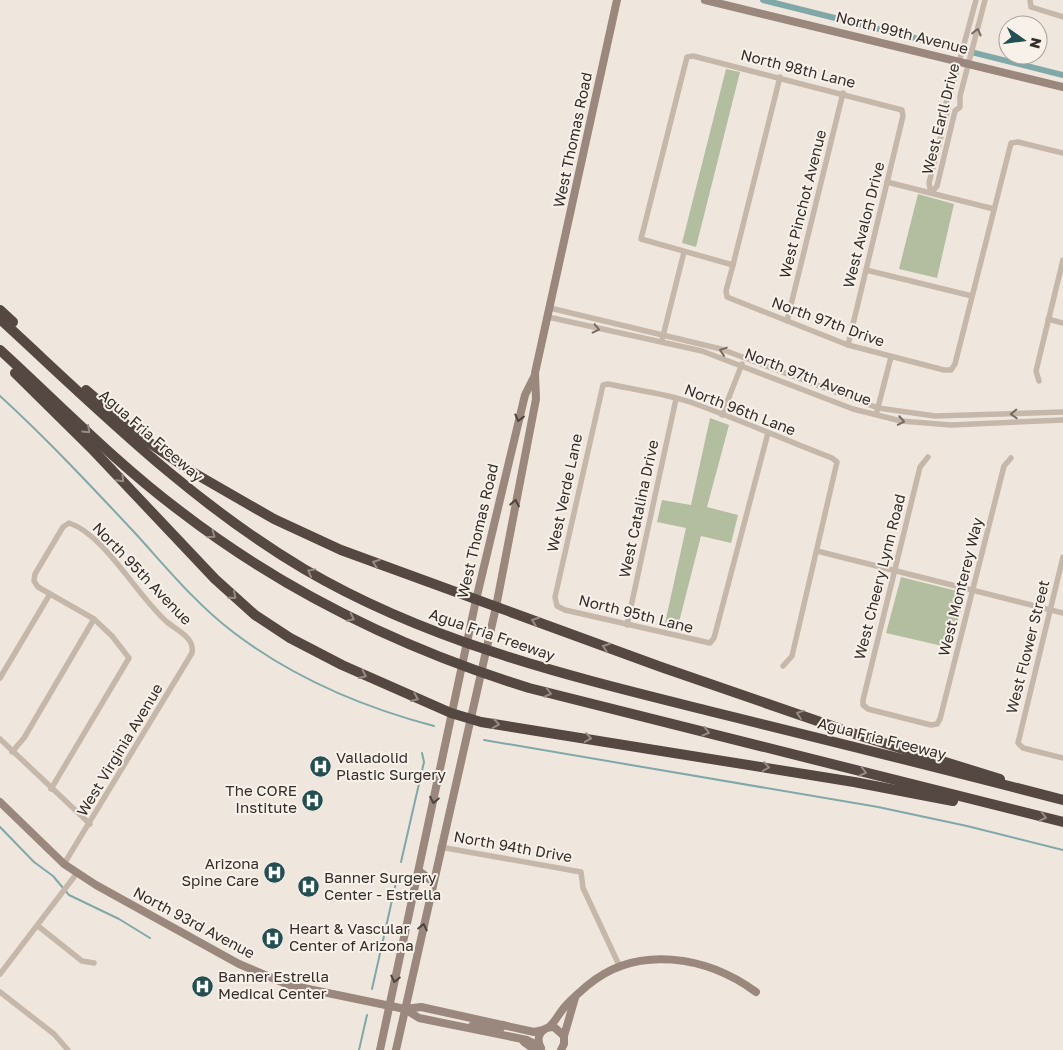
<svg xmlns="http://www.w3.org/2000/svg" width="1063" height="1050" viewBox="0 0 1063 1050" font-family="'Golos Text',sans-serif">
<rect width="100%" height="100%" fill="#efe7de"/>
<g fill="#b3bd9f">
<path d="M 726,69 L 740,72 L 696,247 L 682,243 Z"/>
<path d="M 918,194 L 954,204 L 937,278 L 899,269 Z"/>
<path d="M 710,418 L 729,425 L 707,507 L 738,515 L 731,543 L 701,536 L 678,626 L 665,623 L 686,528 L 657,522 L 662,500 L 691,505 Z"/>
<path d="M 901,577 L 965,593 L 951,648 L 886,633 Z"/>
</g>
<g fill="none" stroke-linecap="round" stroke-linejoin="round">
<g stroke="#80a8a9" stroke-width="2">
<path d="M 0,396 C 47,439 91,486 135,533 C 166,567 196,604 233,632 C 292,677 362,707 434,726"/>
<path d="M 484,740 L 878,807 L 967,826 L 1063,850"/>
<path d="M 0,827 L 34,862 L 53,876 L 69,895 L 119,919 L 150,938"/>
<path d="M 401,862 L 424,762 L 422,753"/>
<path d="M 372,989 L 397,878"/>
<path d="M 359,1050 L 367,1015"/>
</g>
<path stroke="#80a8a9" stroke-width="6" d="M 763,0 L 1063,75"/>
<g stroke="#c6b7ab" stroke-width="5.5">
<path d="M 1030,0 L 1031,7 L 1063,17"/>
<path d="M 780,77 L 733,265 L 726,291 L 727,297 L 848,345 L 944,370 L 951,370 L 955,364 L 1011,143 L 1018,142 L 1063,153"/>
<path d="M 887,182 L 994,209"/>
<path d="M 931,193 L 937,186 L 955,111 L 960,107 L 960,96 L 985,0"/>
<path d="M 931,193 L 929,183 L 948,109 L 946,103 L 951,92 L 976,0"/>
<path d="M 733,265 L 641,239 L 687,57 L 693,56 L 902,110 L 903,116 L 848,345"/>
<path d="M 866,270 L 972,296"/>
<path d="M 550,308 L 721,349 L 878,408 L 935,416 L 1063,412"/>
<path d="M 548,317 L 702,351 L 853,409 L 901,421 L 951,425 L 1063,420"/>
<path d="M 1048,319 L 1063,323"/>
<path d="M 787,321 L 843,93"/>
<path d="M 662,340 L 684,252"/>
<path d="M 1039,381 L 1036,371 L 1063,260"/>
<path d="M 877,411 L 891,357"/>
<path d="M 722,415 L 742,364"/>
<path d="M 768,433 L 714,638 L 710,643 L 565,610 L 557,606 L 555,597 L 603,385 L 608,384 C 635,390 664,393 690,402 C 738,419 785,440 832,458 L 837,462 L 792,656 L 783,666"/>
<path d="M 928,457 L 920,467 L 863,700 L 863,705 L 868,709 L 931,725 L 937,724 L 940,719 L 1004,466 L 1011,458"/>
<path d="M 817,551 L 1063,613"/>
<path d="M 1063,557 L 1018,743 L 1023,748 L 1063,758"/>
<path d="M 627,625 L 676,399"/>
<path d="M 0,678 L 50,594"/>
<path d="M 0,739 L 90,824"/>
<path d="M 12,752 L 24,738 L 94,619"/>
<path d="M 51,789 L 129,658 L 112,636 L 94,619 L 38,587 L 34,581 L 35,574 L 63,527 L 69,523 C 104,534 138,597 167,622 C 178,631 195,638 192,653 L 64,864"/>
<path d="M 440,847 L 581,872 L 583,888 L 619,965"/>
<path d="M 38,926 L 82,961 L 94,963"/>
<path d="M 0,974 L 77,873"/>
<path d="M 0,992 L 54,1034 L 68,1050"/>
</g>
<g stroke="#9a877d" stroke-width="8">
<path d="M 705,0 L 1063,87"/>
<path d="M 0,802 L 64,864 L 96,885 L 239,964 L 289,985 L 405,1009 L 421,1007 L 534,1032 L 543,1030"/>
<path d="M 419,871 L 433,882"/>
<path d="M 405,1009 L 419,1018 L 527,1040 L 539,1046"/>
<path d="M 472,1026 L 500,1029 L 503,1025"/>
<path d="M 549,1027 C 555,1022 558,1015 563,1009 C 569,1001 580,992 588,985 C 637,944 707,956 756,992"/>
<path d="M 564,1036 L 575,998"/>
<path d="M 524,1042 L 535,1050"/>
<path d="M 541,1048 C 535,1037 541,1027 554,1027 L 564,1036 L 564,1044 L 561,1050"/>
<path d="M 380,1050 L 476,600 L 525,395 L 535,375"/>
<path d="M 396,1050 L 496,607 L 536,399 L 535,373 L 617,0"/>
</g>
<g stroke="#554741" stroke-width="10">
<path d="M 0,310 L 13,322"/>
<path d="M 0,319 C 99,410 188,500 304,569 C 430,643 569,676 709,711 C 827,740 945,769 1063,800"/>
<path d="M 0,350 C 59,404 116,463 180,511 C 285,592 403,649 529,688 L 1063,822"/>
<path d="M 15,373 L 94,451 L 215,579 L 255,615 L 290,638 L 342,665 L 451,713 L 481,722 L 854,782 L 953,801"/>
<path d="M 86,390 L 141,437 L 194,473 L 274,519 L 341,550 L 661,667 L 861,736 L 1000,779"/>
</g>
</g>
<defs><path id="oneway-chevron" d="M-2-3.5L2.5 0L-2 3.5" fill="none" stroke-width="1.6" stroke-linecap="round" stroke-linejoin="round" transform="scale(1.25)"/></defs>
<g stroke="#766b64">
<use href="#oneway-chevron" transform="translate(977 32) rotate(-76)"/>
<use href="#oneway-chevron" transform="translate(596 329) rotate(13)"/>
<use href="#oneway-chevron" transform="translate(723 351) rotate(-162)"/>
<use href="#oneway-chevron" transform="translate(1014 414) rotate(178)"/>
<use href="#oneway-chevron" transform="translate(901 421) rotate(10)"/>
</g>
<g stroke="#4e443e">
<use href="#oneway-chevron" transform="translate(519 418) rotate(104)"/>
<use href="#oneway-chevron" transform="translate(515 503) rotate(-79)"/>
<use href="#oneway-chevron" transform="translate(434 800) rotate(101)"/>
<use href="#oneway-chevron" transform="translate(423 927) rotate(-78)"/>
<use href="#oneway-chevron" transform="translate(395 979) rotate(102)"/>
</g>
<g stroke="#968b85">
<use href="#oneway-chevron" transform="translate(87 430) rotate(43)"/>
<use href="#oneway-chevron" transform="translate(121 479) rotate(46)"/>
<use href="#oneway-chevron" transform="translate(212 535) rotate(36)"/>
<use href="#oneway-chevron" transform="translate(376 563) rotate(-160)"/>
<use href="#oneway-chevron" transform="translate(311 572) rotate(-151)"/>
<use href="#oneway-chevron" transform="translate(233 596) rotate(41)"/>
<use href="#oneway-chevron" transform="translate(351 618) rotate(26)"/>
<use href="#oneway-chevron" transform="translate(535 621) rotate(-160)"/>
<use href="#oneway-chevron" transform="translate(606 647) rotate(-160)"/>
<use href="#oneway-chevron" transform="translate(363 675) rotate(25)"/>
<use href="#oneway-chevron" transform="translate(548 693) rotate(14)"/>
<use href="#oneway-chevron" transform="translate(415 698) rotate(23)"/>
<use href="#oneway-chevron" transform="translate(800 714) rotate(-161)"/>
<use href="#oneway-chevron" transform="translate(496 724) rotate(9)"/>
<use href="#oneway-chevron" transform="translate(706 732) rotate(14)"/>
<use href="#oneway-chevron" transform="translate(588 738) rotate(9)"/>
<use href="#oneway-chevron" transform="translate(766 767) rotate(9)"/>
<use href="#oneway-chevron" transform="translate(863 772) rotate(14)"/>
<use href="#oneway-chevron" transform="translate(1043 817) rotate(14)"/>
</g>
<defs>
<symbol id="hospital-disc" viewBox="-11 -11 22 22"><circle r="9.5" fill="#244f52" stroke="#f8f1ea"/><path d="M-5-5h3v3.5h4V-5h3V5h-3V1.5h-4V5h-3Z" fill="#fff"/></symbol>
</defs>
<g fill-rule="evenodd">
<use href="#hospital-disc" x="308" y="754" width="25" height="25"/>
<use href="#hospital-disc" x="300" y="788" width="25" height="25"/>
<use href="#hospital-disc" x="262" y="860" width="25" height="25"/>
<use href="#hospital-disc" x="296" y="874" width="25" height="25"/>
<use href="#hospital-disc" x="260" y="926" width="25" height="25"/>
<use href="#hospital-disc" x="190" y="974" width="25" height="25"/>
</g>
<g text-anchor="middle" stroke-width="4" stroke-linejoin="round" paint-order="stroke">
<g font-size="15" fill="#352d29" stroke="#f8f1ea">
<text transform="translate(902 33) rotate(14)" y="5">North 99th Avenue</text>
<text transform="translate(798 69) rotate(14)" y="5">North 98th Lane</text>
<text transform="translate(941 119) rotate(-76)" y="5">West Earll Drive</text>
<text transform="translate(573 140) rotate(-78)" y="5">West Thomas Road</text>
<text transform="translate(803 204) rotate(-76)" y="5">West Pinchot Avenue</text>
<text transform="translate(864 225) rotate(-76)" y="5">West Avalon Drive</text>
<text transform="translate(828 322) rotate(20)" y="5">North 97th Drive</text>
<text transform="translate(808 377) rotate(21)" y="5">North 97th Avenue</text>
<text transform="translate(740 410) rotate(21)" y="5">North 96th Lane</text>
<text transform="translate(151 436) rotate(41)" y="5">Agua Fria Freeway</text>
<text transform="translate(565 493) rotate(-78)" y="5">West Verde Lane</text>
<text transform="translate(639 509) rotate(-78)" y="5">West Catalina Drive</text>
<text transform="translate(478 531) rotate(-77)" y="5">West Thomas Road</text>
<text transform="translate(142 574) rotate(46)" y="5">North 95th Avenue</text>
<text transform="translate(880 577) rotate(-76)" y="5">West Cheery Lynn Road</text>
<text transform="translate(961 587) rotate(-76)" y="5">West Monterey Way</text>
<text transform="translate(636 614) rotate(14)" y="5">North 95th Lane</text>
<text transform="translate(492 635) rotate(19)" y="5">Agua Fria Freeway</text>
<text transform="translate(1028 647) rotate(-76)" y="5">West Flower Street</text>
<text transform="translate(882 739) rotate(14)" y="5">Agua Fria Freeway</text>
<text transform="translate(120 750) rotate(-59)" y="5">West Virginia Avenue</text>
<text transform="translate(513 847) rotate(10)" y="5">North 94th Drive</text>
<text transform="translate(194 923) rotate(28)" y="5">North 93rd Avenue</text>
</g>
<g font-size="15" fill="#352d29" stroke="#f8f1ea" text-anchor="start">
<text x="336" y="763">Valladolid<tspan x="336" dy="17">Plastic Surgery</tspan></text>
<text x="297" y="796" text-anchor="end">The CORE<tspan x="297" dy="17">Institute</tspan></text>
<text x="259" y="869" text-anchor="end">Arizona<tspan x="259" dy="17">Spine Care</tspan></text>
<text x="324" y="883">Banner Surgery<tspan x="324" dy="17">Center - Estrella</tspan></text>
<text x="289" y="934">Heart &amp; Vascular<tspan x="289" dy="17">Center of Arizona</tspan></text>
<text x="218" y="982">Banner Estrella<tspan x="218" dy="17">Medical Center</tspan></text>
</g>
</g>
<g transform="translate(1023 40) rotate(104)"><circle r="24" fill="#f8f1ea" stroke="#aaa39d"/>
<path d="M0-4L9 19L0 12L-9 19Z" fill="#244f52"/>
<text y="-8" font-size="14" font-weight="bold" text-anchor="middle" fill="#352d29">N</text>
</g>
</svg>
